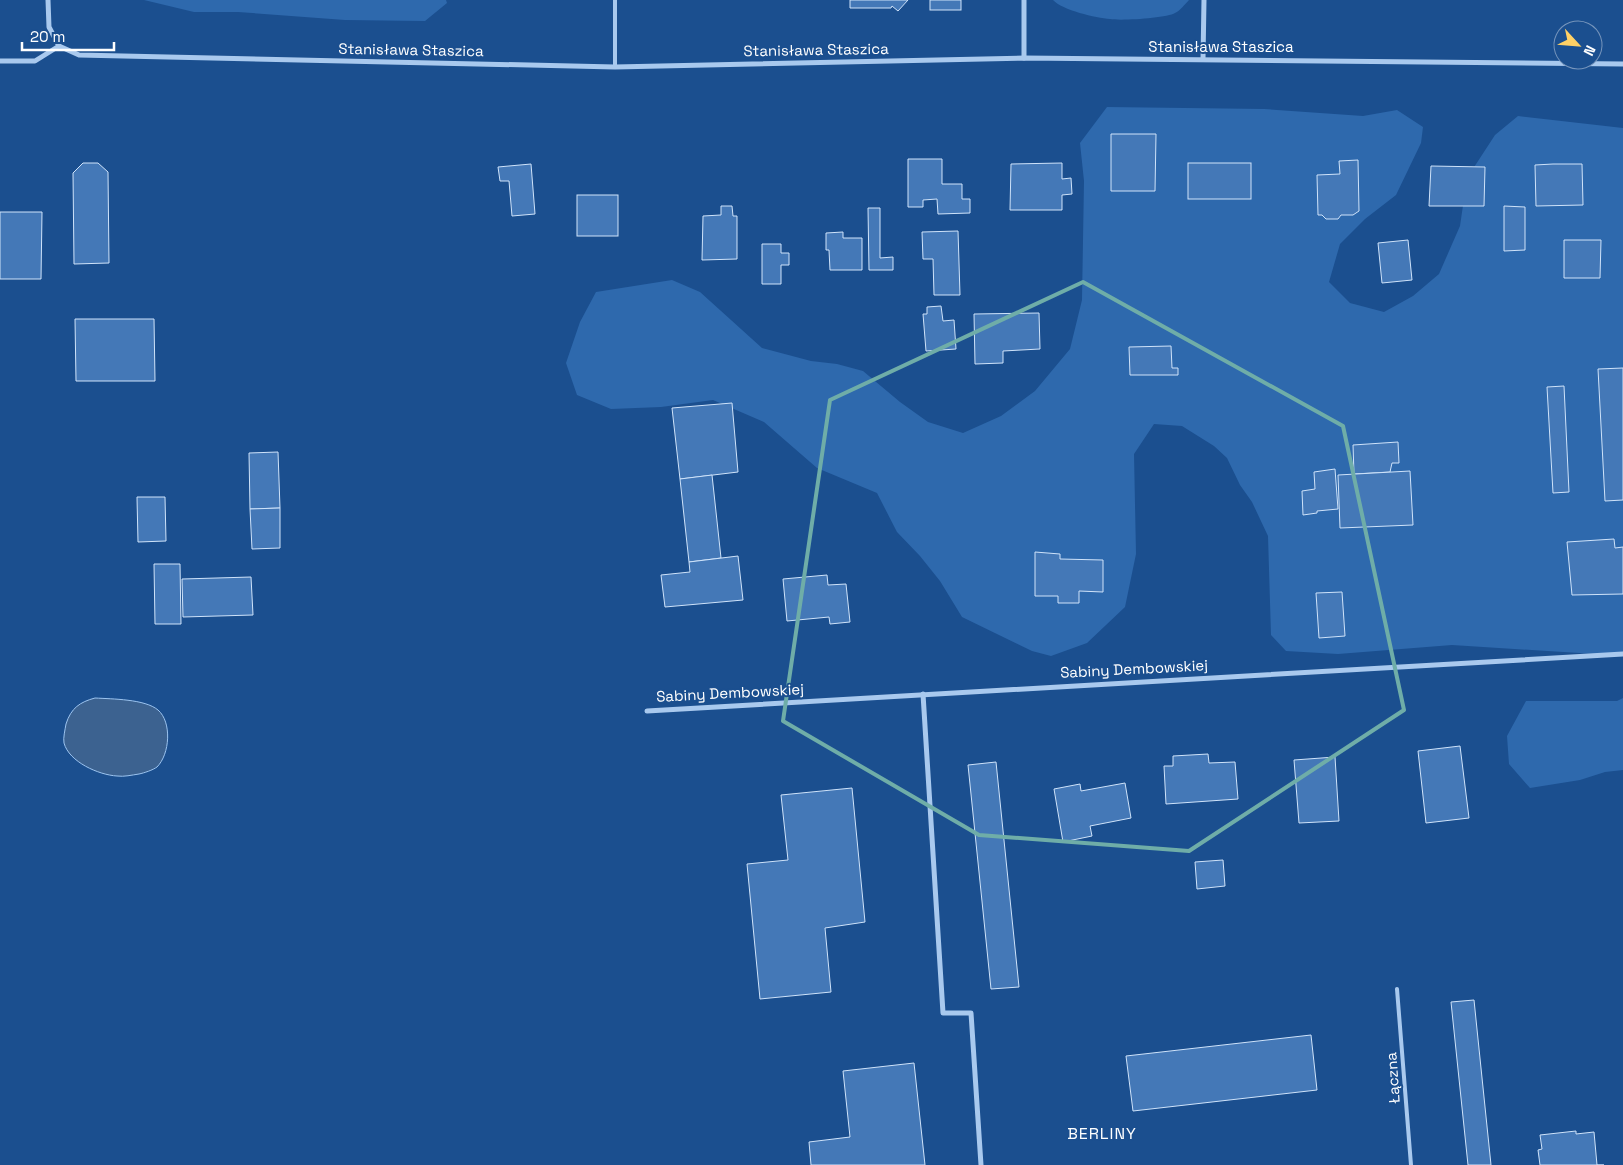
<svg xmlns="http://www.w3.org/2000/svg" width="1623" height="1165" viewBox="0 0 1623 1165" font-family="'Space Grotesk',sans-serif">
<rect width="100%" height="100%" fill="#1b4f8f"/>
<g fill="#2e69ad">
<path d="M 144,0 L 446,0 L 447,3 L 425,21 L 345,20 L 238,12 L 194,12 Z"/>
<path d="M 1053,0 L 1189,0 C 1185,4 1180,11 1175,13 C 1167,18 1121,21 1110,19 C 1096,18 1062,10 1053,0 Z"/>
<path d="M 1107,107 L 1264,109 L 1363,116 L 1397,110 L 1423,127 L 1421,143 L 1396,195 L 1365,219 L 1340,244 L 1329,282 L 1350,303 L 1384,312 L 1413,296 L 1439,274 L 1460,226 L 1467,178 L 1495,135 L 1518,116 L 1623,128 L 1623,653 L 1611,655 L 1452,645 L 1338,654 L 1286,651 L 1271,635 L 1268,536 L 1252,502 L 1240,485 L 1227,458 L 1214,446 L 1182,426 L 1154,424 L 1134,454 L 1136,554 L 1125,607 L 1087,643 L 1051,656 L 1032,651 L 962,617 L 940,581 L 920,556 L 897,532 L 877,493 L 817,468 L 764,422 L 713,400 L 661,407 L 611,409 L 577,395 L 566,363 L 580,322 L 596,292 L 672,280 L 700,292 L 762,348 L 811,361 L 837,364 L 863,371 L 900,402 L 928,422 L 963,433 L 1001,416 L 1035,391 L 1070,349 L 1082,300 L 1084,181 L 1080,143 Z"/>
<path d="M 1623,698 L 1623,770 L 1605,772 L 1580,780 L 1530,788 L 1509,764 L 1507,736 L 1526,701 L 1617,701 Z"/>
</g>
<path fill="#3c6290" stroke="#9cc4f0" d="M 95,698 C 112,699 145,699 158,710 C 172,722 170,754 157,767 C 153,770 144,773 139,774 C 132,775 124,777 117,776 C 99,775 69,762 64,743 C 63,738 65,730 66,724 C 71,708 80,702 95,698 Z"/>
<g fill="#4478b7" stroke="#cfe3fa">
<path d="M 850,0 L 908,0 L 898,11 L 892,6 L 891,8 L 850,8 Z"/>
<rect x="930" y="0" width="31" height="10"/>
<path d="M 1111,134 L 1156,134 L 1155,191 L 1111,191 Z"/>
<path d="M 908,159 L 942,159 L 942,184 L 962,184 L 962,199 L 970,199 L 970,213 L 938,214 L 937,199 L 923,200 L 923,207 L 908,207 Z"/>
<path d="M 1358,160 L 1359,211 L 1353,215 L 1341,215 L 1338,219 L 1326,219 L 1322,215 L 1318,215 L 1317,175 L 1340,174 L 1339,161 Z"/>
<path d="M 83,163 L 98,163 L 108,172 L 109,263 L 74,264 L 73,173 Z"/>
<path d="M 1062,163 L 1062,179 L 1071,178 L 1072,194 L 1062,195 L 1062,210 L 1010,210 L 1011,164 Z"/>
<rect x="1188" y="163" width="63" height="36"/>
<path d="M 531,164 L 535,214 L 512,216 L 509,181 L 500,181 L 498,167 Z"/>
<path d="M 1553,164 L 1582,164 L 1583,205 L 1536,206 L 1535,165 Z"/>
<path d="M 1431,166 L 1485,167 L 1484,206 L 1429,206 Z"/>
<rect x="577" y="195" width="41" height="41"/>
<path d="M 721,206 L 732,206 L 733,216 L 737,216 L 737,259 L 702,260 L 703,216 L 721,215 Z"/>
<path d="M 1504,206 L 1525,207 L 1525,250 L 1504,251 Z"/>
<path d="M 868,208 L 880,208 L 880,258 L 893,257 L 893,270 L 869,270 Z"/>
<path d="M 0,212 L 42,212 L 41,279 L 0,279 Z"/>
<path d="M 958,231 L 960,295 L 934,295 L 933,259 L 923,259 L 922,232 Z"/>
<path d="M 843,232 L 843,238 L 862,238 L 862,270 L 830,270 L 829,250 L 826,250 L 826,233 Z"/>
<path d="M 1408,240 L 1412,280 L 1382,283 L 1378,243 Z"/>
<path d="M 1564,240 L 1601,240 L 1600,278 L 1564,278 Z"/>
<path d="M 762,244 L 781,244 L 781,253 L 789,253 L 789,265 L 781,265 L 781,284 L 762,284 Z"/>
<path d="M 941,306 L 943,321 L 954,320 L 956,349 L 926,351 L 923,314 L 927,314 L 927,307 Z"/>
<path d="M 1039,313 L 1040,349 L 1003,351 L 1003,363 L 975,364 L 974,314 Z"/>
<path d="M 75,319 L 154,319 L 155,381 L 76,381 Z"/>
<path d="M 1171,346 L 1172,368 L 1178,368 L 1178,375 L 1130,375 L 1129,347 Z"/>
<path d="M 1623,368 L 1623,500 L 1605,501 L 1598,369 Z"/>
<path d="M 1564,386 L 1569,492 L 1553,493 L 1547,387 Z"/>
<path d="M 732,403 L 738,472 L 680,479 L 672,408 Z"/>
<path d="M 1398,442 L 1399,463 L 1392,463 L 1390,472 L 1354,474 L 1353,445 Z"/>
<path d="M 278,452 L 280,508 L 250,509 L 249,453 Z"/>
<path d="M 1335,469 L 1338,509 L 1317,511 L 1317,513 L 1303,515 L 1302,491 L 1315,489 L 1314,472 Z"/>
<path d="M 1410,471 L 1413,525 L 1340,528 L 1338,475 Z"/>
<path d="M 712,475 L 721,558 L 689,562 L 680,479 Z"/>
<path d="M 137,497 L 165,497 L 166,541 L 138,542 Z"/>
<path d="M 280,508 L 280,548 L 252,549 L 250,509 Z"/>
<path d="M 1614,539 L 1615,548 L 1623,547 L 1623,594 L 1572,595 L 1567,542 Z"/>
<path d="M 1035,552 L 1060,554 L 1060,559 L 1103,560 L 1103,592 L 1079,591 L 1079,603 L 1058,603 L 1058,596 L 1035,596 Z"/>
<path d="M 738,556 L 743,600 L 665,607 L 661,575 L 690,572 L 689,562 Z"/>
<path d="M 154,564 L 180,564 L 181,624 L 155,624 Z"/>
<path d="M 827,575 L 828,585 L 846,584 L 850,622 L 830,624 L 829,617 L 787,621 L 783,579 Z"/>
<path d="M 251,577 L 253,615 L 183,617 L 182,579 Z"/>
<path d="M 1342,592 L 1345,636 L 1319,638 L 1316,593 Z"/>
<path d="M 1460,746 L 1469,818 L 1426,823 L 1418,751 Z"/>
<path d="M 1208,754 L 1209,763 L 1235,762 L 1238,799 L 1166,804 L 1164,766 L 1173,766 L 1173,756 Z"/>
<path d="M 1335,757 L 1339,821 L 1299,823 L 1294,760 Z"/>
<path d="M 996,762 L 1019,987 L 991,989 L 968,765 Z"/>
<path d="M 1125,783 L 1131,818 L 1090,826 L 1092,836 L 1063,842 L 1054,789 L 1080,784 L 1081,791 Z"/>
<path d="M 852,788 L 865,922 L 825,928 L 831,992 L 760,999 L 747,864 L 788,860 L 781,795 Z"/>
<path d="M 1223,860 L 1225,886 L 1197,889 L 1195,862 Z"/>
<path d="M 1474,1000 L 1491,1165 L 1468,1165 L 1451,1002 Z"/>
<path d="M 1311,1035 L 1317,1090 L 1133,1111 L 1126,1056 Z"/>
<path d="M 914,1063 L 925,1165 L 811,1165 L 809,1142 L 850,1137 L 843,1071 Z"/>
<path d="M 1576,1131 L 1576,1134 L 1594,1132 L 1597,1165 L 1604,1165 L 1540,1165 L 1538,1150 L 1542,1149 L 1540,1135 Z"/>
</g>
<g fill="none" stroke-linecap="round" stroke-linejoin="round">
<g stroke="#a9c9ee" stroke-width="4">
<path d="M 615,0 L 615,67"/>
<path d="M 1397,989 L 1411,1165"/>
</g>
<g stroke="#a9c9ee" stroke-width="5">
<path d="M 48,0 L 49,27 L 59,46 L 79,55 L 615,67 L 1024,58 L 1623,64"/>
<path d="M 1024,0 L 1024,58"/>
<path d="M 1203,59 L 1204,0"/>
<path d="M 0,61 L 35,61 L 59,46"/>
<path d="M 923,694 L 943,1013 L 971,1013 L 981,1165"/>
<path d="M 647,711 L 1623,654"/>
</g>
</g>
<path fill="none" stroke="#6fada8" stroke-width="4" stroke-linejoin="round" d="M 1083,282 L 1343,426 L 1404,710 L 1189,851 L 979,835 L 783,721 L 830,400 Z"/>
<g text-anchor="middle" stroke-width="4" stroke-linejoin="round" paint-order="stroke">
<g font-size="15" fill="#fff" stroke="#1b4f8f">
<text x="1221" y="52">Stanisława Staszica</text>
<text transform="translate(411 50) rotate(1)" y="5">Stanisława Staszica</text>
<text transform="translate(816 50) rotate(-1)" y="5">Stanisława Staszica</text>
<text transform="translate(1134 669) rotate(-3)" y="5">Sabiny Dembowskiej</text>
<text transform="translate(730 693) rotate(-3)" y="5">Sabiny Dembowskiej</text>
<text transform="translate(1393 1078) rotate(-94)" y="5">Łączna</text>
</g>
<g font-size="16" letter-spacing="1" fill="#fff" stroke="#1b4f8f">
<text x="1102" y="1139">BERLINY</text>
</g>
</g>
<g transform="translate(1578 45) rotate(116)"><circle r="24" fill="#1b4f8f" stroke="#7695bc"/>
<path d="M0-4L9 19L0 12L-9 19Z" fill="#ffd166"/>
<text y="-8" font-size="14" font-weight="bold" text-anchor="middle" fill="#ffffff">N</text>
</g>
<path d="M22 42v8h92v-8" fill="none" stroke="#ffffff" stroke-width="2.5"/>
<text x="30" y="42" font-size="15" fill="#ffffff" stroke="#1b4f8f" stroke-width="4" paint-order="stroke">20 m</text>
</svg>
